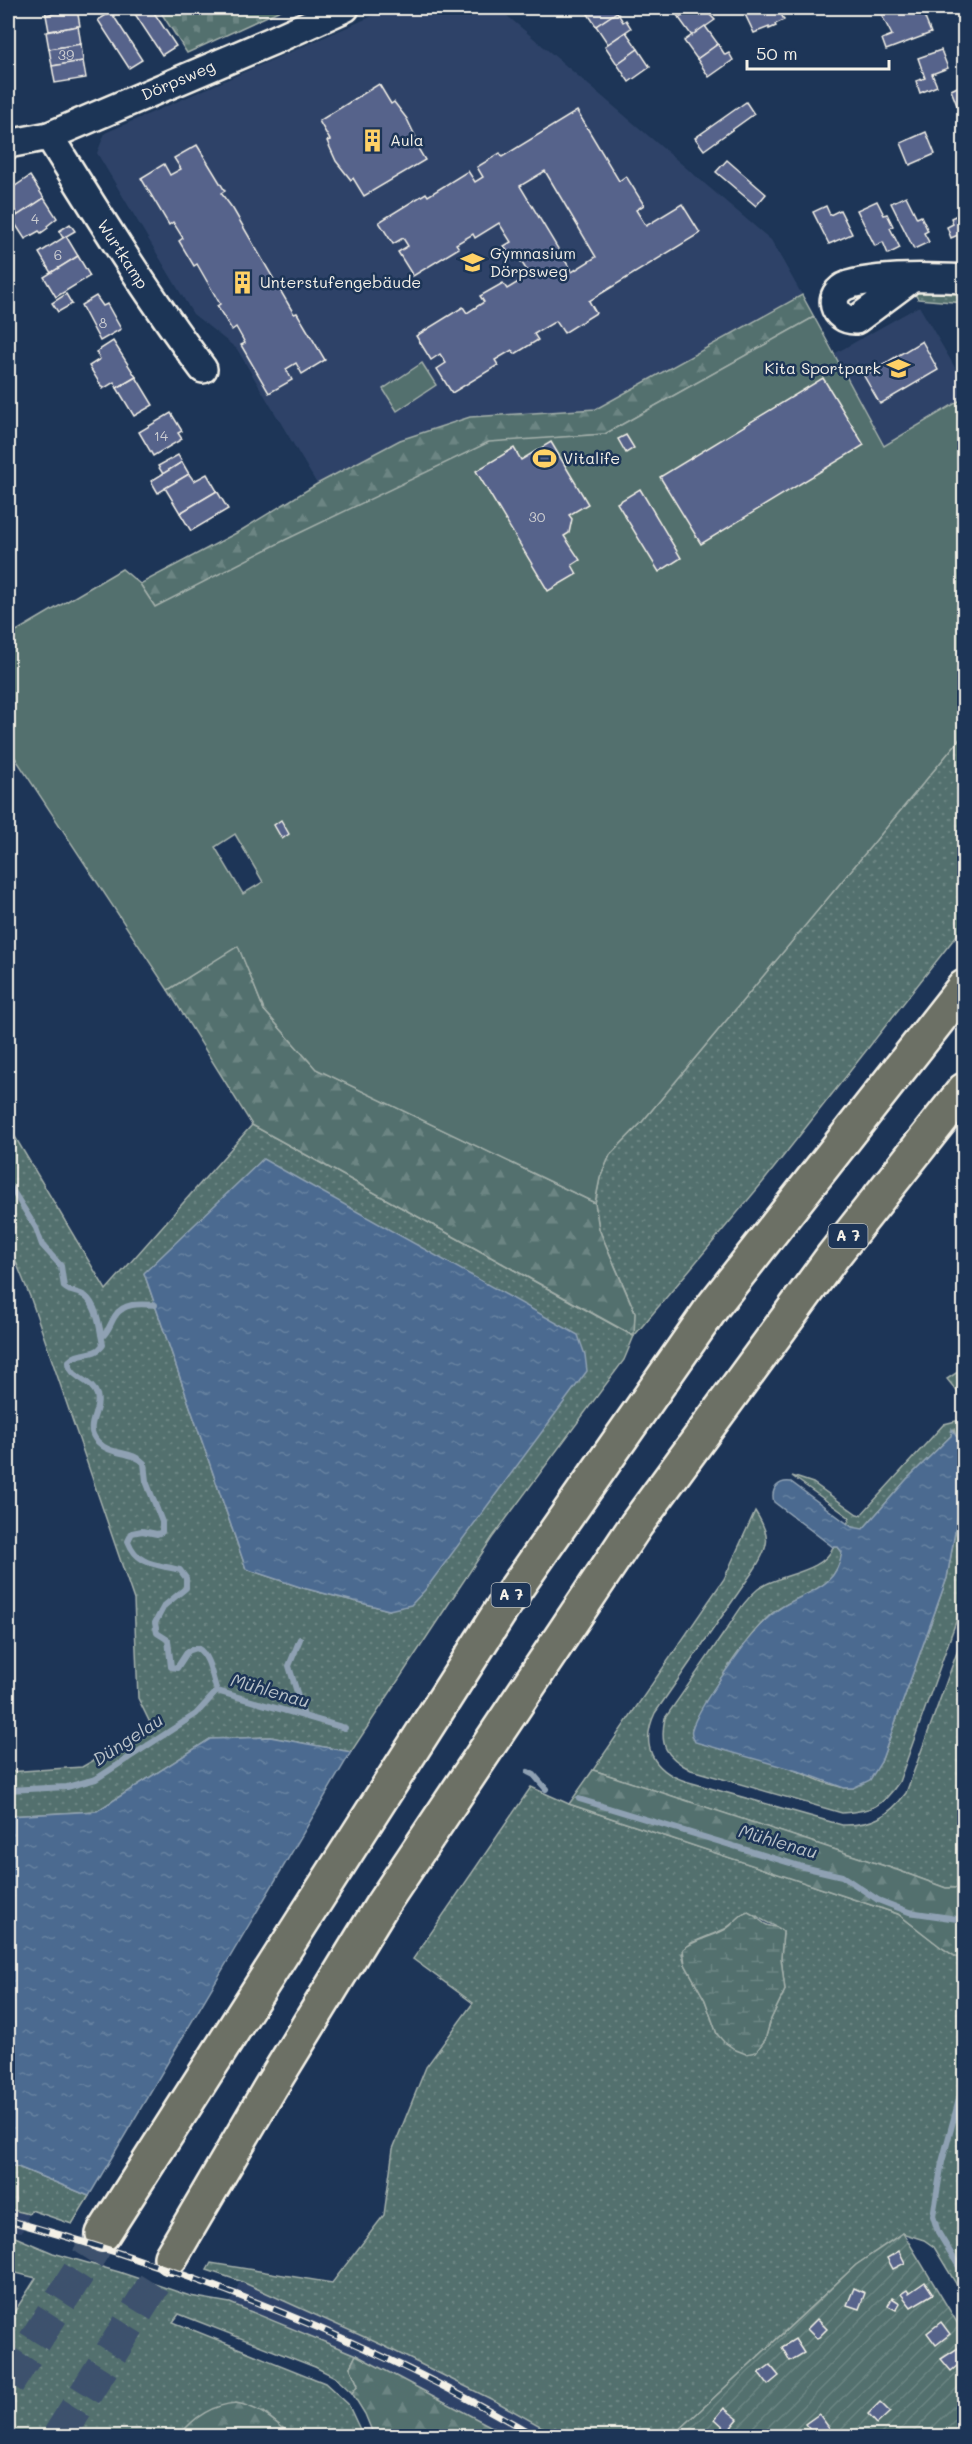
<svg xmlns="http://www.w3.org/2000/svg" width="972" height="2444" viewBox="0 0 972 2444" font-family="Mali,sans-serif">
<defs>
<pattern id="grass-dots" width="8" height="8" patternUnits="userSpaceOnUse" patternTransform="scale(1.5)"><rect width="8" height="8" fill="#53706e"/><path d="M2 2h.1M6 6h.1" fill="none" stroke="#6c8583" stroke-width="1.8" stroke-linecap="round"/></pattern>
<pattern id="forest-firs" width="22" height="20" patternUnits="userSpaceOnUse" patternTransform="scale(1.5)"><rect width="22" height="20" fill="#53706e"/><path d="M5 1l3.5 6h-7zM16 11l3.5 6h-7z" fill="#6c8583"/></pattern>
<pattern id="wetland-marsh" width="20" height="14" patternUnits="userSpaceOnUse" patternTransform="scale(1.5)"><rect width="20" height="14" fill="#53706e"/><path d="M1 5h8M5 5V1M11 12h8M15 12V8" fill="none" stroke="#6c8583"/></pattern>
<pattern id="cemetery-stones" width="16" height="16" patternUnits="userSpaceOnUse" patternTransform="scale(1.5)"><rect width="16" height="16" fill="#53706e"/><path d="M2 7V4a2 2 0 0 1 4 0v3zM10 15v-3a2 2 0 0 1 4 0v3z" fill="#6c8583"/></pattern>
<pattern id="garden-furrows" width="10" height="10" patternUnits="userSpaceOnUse" patternTransform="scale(1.5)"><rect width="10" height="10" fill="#53706e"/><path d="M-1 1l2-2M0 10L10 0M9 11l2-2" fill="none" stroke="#6c8583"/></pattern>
<pattern id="water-ripples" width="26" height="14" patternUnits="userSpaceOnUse" patternTransform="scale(1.5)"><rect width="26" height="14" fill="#4b6b90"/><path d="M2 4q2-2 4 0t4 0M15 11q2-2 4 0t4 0" fill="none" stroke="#6681a0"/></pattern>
</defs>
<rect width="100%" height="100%" fill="#1d3557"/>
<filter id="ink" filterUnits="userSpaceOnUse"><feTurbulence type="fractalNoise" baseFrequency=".0167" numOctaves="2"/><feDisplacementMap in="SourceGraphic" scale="12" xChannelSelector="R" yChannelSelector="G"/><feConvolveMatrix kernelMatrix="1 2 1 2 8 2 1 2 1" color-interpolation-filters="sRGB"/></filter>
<g filter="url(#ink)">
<g fill="#2e4367">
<path d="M 391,8 L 498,8 L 771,240 L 802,295 L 596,409 L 470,417 L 400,440 L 317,484 L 237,349 L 193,314 L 97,153 L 105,133 Z"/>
<path d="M 919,306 L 964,383 L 964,398 L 885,446 L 834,354 Z"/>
<path d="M 8,2209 L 29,2214 L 22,2232 L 8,2231 Z"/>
<path d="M 240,2281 L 382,2345 L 497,2402 L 558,2436 L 509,2436 L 356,2355 L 230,2303 Z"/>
</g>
<g fill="url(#grass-dots)" stroke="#a4b0ab" stroke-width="1.5" fill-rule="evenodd">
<path d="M 964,289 L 964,303 L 918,299 L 913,291 Z"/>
<path d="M 964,734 L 964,926 L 763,1182 L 634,1336 L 624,1360 L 492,1538 L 351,1752 L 270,1737 L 210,1739 L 97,1811 L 8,1816 L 8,1772 L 82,1767 L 152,1727 L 138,1698 L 134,1600 L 31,1299 L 8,1242 L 8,1125 L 106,1290 L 252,1125 L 633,1336 L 635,1312 L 599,1229 L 595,1203 L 600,1178 L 610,1155 L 642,1122 ZM 144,1273 L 389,1610 L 303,1588 L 246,1569 Z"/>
<path d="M 964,1368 L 964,1400 L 947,1379 Z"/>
<path d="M 960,1420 L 964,1421 L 964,1440 L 956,1437 L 954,1429 L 951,1436 L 907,1479 L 863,1529 L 857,1530 L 847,1524 L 850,1518 L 792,1476 L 813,1483 L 857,1514 L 861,1515 L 944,1424 Z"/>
<path d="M 964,1480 L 964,1599 L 899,1782 C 882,1807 872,1811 842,1813 L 691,1770 C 666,1757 659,1746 665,1718 C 685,1690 704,1662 724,1633 C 734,1619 743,1601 758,1589 C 777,1574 824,1573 833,1547 L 838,1547 L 842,1552 C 836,1595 797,1591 770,1615 C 742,1641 710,1694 692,1728 L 823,1782 L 844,1788 L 853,1788 L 881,1762 L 947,1578 Z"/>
<path d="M 755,1511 C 771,1536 770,1545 754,1570 L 655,1713 C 640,1745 652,1770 685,1781 L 842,1825 C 871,1826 889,1816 906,1793 L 964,1633 L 964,1888 L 946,1888 L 897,1870 L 593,1770 L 724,1579 Z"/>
<path d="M 531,1787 L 569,1804 L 898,1914 L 942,1948 L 964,1962 L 964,2297 L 934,2247 L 924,2240 L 902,2233 L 856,2265 L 673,2436 L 558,2436 L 497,2402 L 382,2345 L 240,2281 L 207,2270 L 211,2263 L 332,2283 L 384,2215 L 393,2149 L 426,2067 L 473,2003 L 413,1959 ZM 757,1916 C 766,1924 778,1925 783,1932 L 781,1958 L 785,1990 L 771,2019 L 765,2040 L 717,2034 L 705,2000 L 685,1964 L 682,1954 L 691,1943 L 725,1929 L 733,1923 Z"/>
<path d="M 8,2165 L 18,2167 L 89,2196 L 72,2224 L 31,2210 L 29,2214 L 8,2209 Z"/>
<path d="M 8,2234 L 53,2253 L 119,2272 L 190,2296 L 230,2303 L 356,2355 L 350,2367 L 358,2385 L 352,2393 L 335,2377 L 315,2367 L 179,2314 L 173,2322 L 325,2383 L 348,2404 L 363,2436 L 293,2436 L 263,2412 L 182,2433 L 179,2436 L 8,2436 L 8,2322 L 36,2278 L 8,2271 Z"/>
</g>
<g fill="url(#forest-firs)" stroke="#a4b0ab" stroke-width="1.5">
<path d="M 802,295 L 814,317 L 605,434 L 527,440 L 155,607 L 140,584 L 240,531 L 317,484 L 400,440 L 470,417 L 596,409 Z"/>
<path d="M 238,945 L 264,1010 L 316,1069 L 595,1203 L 599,1229 L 635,1313 L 634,1336 L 252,1125 L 168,990 Z"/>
<path d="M 593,1770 L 897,1870 L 946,1888 L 964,1888 L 964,1962 L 942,1948 L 898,1914 L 569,1804 Z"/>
<path d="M 356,2355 L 509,2436 L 374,2436 L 365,2414 L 352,2393 L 358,2385 L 350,2367 Z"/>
<path d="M 236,2403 C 262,2408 273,2421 293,2436 L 179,2436 C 193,2418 212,2405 236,2403 Z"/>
</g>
<path fill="url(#wetland-marsh)" stroke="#a4b0ab" stroke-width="1.5" d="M 748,1912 C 755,1915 759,1920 765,1924 C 772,1928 778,1925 783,1932 L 781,1958 L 785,1990 L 771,2019 L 765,2040 L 756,2052 L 746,2054 L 736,2050 L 724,2042 L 717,2034 L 705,2000 L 685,1964 L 683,1949 C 696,1939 712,1937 726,1929 C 736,1923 736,1916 748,1912 Z"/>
<path fill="url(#cemetery-stones)" stroke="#a4b0ab" stroke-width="1.5" d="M 158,8 L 285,8 L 187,53 Z"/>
<path fill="url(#garden-furrows)" stroke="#a4b0ab" stroke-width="1.5" d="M 903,2233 L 964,2334 L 964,2436 L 673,2436 L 856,2265 Z"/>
<g fill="#53706e" stroke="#a4b0ab" stroke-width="1.5" fill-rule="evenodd">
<path d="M 814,317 L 884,446 L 964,398 L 964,734 L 642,1122 L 610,1155 L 600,1178 L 595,1203 L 316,1069 L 264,1010 L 238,946 L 168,990 L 8,747 L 8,636 L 122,569 L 140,584 L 155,607 L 285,540 L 489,442 L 605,434 ZM 235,834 L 263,882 L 243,894 L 215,847 Z"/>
<path d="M 422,363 L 436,385 L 397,411 L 383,389 Z"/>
</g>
<g fill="url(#water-ripples)" stroke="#8fa1b3" stroke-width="1.5">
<path d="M 263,1159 L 578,1335 L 585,1355 L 587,1371 L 425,1590 L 411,1605 L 389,1610 L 303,1588 L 246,1569 L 144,1273 Z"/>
<path d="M 952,1429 L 956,1436 L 964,1440 L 964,1480 L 947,1578 L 881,1762 L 870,1780 L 853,1788 L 844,1788 L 801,1772 L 695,1742 C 693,1737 690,1734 692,1729 C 699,1705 751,1633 770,1616 C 796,1591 836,1595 842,1552 L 838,1547 L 833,1547 L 774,1502 C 770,1489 779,1480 791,1482 L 852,1527 L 863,1529 L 907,1479 L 951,1436 Z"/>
<path d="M 270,1737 L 351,1752 L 89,2196 L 18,2167 L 8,2165 L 8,1816 L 97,1811 L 210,1739 Z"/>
</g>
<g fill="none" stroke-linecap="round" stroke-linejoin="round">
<g stroke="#8fa1b3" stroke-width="6">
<path d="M 8,1183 L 36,1228 L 42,1245 L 61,1266 L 64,1287 C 70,1293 78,1291 85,1296 C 98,1306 100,1331 103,1345 C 94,1358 79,1350 69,1361 C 68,1378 92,1379 97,1395 C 102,1412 82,1426 98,1442 C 111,1456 131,1450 144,1463 L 146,1481 L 162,1522 L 162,1532 L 157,1534 L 142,1531 L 132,1533 L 128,1541 C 138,1567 158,1564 180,1570 L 186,1578 L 186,1588 L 164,1606 L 155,1623 L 157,1633 L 168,1640 L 171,1667 L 177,1668 L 188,1651 L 197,1648 C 210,1655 212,1678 217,1691 L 345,1728"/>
<path d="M 102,1337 C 109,1331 110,1324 115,1316 C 124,1302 141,1304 155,1305"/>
<path d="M 300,1639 L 289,1666 L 304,1716"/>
<path d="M 528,1772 L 534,1775 L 546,1789"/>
<path d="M 8,1790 L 67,1787 L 96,1779 L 196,1714 L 217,1691"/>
<path d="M 579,1799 L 803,1867 L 842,1876 L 878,1900 L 909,1912 L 964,1920"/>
<path d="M 964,2081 L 942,2162 L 933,2216 L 938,2232 L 964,2275"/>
</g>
</g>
<g fill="#57638b" stroke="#f4f1e8" stroke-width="1.5" fill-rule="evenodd">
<path d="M 45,8 L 77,8 L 77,9 L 46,15 Z"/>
<path d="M 131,8 L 151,8 L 176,46 L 162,55 Z"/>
<path d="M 584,8 L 614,8 L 617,12 L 596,26 Z"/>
<path d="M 672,8 L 695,8 L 679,18 Z"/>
<path d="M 695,8 L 703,8 L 715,20 L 692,36 L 679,18 Z"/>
<path d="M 742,8 L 778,8 L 784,20 L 775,24 L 776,26 L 769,29 L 769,27 L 754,33 Z"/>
<path d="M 893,8 L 921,8 L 931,33 L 886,50 L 882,39 L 892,35 L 880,12 Z"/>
<path d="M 77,9 L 80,26 L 49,31 L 46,15 Z"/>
<path d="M 111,12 L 142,60 L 129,68 L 98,20 Z"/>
<path d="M 617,12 L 623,22 L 626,20 L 631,28 L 608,44 L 596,26 Z"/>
<path d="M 78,26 L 81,44 L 49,49 L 46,32 Z"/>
<path d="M 705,26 L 718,44 L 697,59 L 684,41 Z"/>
<path d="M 626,32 L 638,49 L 617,64 L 605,46 Z"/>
<path d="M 81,44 L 83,61 L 52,66 L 49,49 Z"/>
<path d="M 718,44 L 725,55 L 729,53 L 733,60 L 709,77 L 697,59 Z"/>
<path d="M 638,49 L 650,67 L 629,82 L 617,64 Z"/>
<path d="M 941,50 L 948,68 L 932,74 L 937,86 L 920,93 L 916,81 L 925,78 L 918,58 Z"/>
<path d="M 83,61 L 86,78 L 55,83 L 52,66 Z"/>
<path d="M 379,84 L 391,104 L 394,102 L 407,119 L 416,138 L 413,140 L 425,160 L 364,196 L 353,178 L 351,180 L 336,161 L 327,141 L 330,140 L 319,121 Z"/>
<path d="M 964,84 L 964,111 L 960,113 L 951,90 Z"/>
<path d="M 746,102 L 754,114 L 704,150 L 695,138 Z"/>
<path d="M 577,111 L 619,181 L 626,176 L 644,205 L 636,210 L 646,226 L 682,204 L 700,233 L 589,301 L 596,313 L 564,333 L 556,321 L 534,334 L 538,340 L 515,354 L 512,350 L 495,360 L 498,365 L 452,393 L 437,369 L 446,363 L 440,354 L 431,360 L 416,336 L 463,307 L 467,313 L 484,302 L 480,296 L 503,283 L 507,289 L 530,275 L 518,257 L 513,260 L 504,246 L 511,242 L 499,223 L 475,238 L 473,234 L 456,244 L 459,248 L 413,276 L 398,252 L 408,246 L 403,238 L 393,244 L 379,222 L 426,193 L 428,196 L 468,171 L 475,182 L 483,177 L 477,167 L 500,153 L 502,157 ZM 545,171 L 596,257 L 572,272 L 520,186 Z"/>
<path d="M 926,132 L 935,154 L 910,165 L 901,143 Z"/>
<path d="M 197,145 L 225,191 L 221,193 L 233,209 L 294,314 L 297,313 L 325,360 L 302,374 L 296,363 L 286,369 L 292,380 L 269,393 L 241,345 L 245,343 L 236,327 L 232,330 L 217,306 L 220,304 L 197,264 L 194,266 L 179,241 L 183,238 L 173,222 L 169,225 L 141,178 L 164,164 L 170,175 L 181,169 L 174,158 Z"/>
<path d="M 727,160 L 766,194 L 756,206 L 716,172 Z"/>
<path d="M 30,176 L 44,198 L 18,216 L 8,200 L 8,191 Z"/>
<path d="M 906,196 L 917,218 L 921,216 L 928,231 L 924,233 L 929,242 L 914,249 L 891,203 Z"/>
<path d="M 44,198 L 57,218 L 47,226 L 48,228 L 41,233 L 39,231 L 25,239 L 12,219 Z"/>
<path d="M 877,201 L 884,215 L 887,214 L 893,226 L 890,228 L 900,248 L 888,254 L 883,242 L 875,246 L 857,210 Z"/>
<path d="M 826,206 L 830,215 L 840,210 L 852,234 L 829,244 L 813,212 Z"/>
<path d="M 964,212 L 964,244 L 962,245 L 958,235 L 951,238 L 947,227 L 953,224 L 951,218 Z"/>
<path d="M 70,224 L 75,231 L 63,238 L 59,231 Z"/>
<path d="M 66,236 L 78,256 L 51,273 L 39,253 Z"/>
<path d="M 78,256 L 90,276 L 56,297 L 44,277 Z"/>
<path d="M 66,294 L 72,304 L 58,312 L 52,303 Z"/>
<path d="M 96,296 L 103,306 L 107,304 L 121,329 L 100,341 L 81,305 Z"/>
<path d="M 113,341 L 136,377 L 117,388 L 114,382 L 103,389 L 89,366 L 100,359 L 96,352 Z"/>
<path d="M 922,341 L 938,370 L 880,404 L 864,376 Z"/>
<path d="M 136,377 L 153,405 L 134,416 L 117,388 Z"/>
<path d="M 823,378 L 864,445 L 701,544 L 660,477 Z"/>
<path d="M 171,413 L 182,431 L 178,433 L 182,439 L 153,456 L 139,432 Z"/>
<path d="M 626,435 L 634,448 L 626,453 L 618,439 Z"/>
<path d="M 551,442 L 588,504 L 569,515 L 572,519 L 569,533 L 564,536 L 580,560 L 572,565 L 577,574 L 548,591 L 476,471 L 514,448 L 521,460 Z"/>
<path d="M 178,455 L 182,462 L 163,474 L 158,466 Z"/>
<path d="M 182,462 L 189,474 L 158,493 L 151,481 Z"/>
<path d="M 189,474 L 194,481 L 207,474 L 217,491 L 180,513 L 165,488 Z"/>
<path d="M 640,489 L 681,558 L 659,572 L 617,503 Z"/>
<path d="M 217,491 L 228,509 L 191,531 L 180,513 Z"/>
<path d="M 281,820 L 289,834 L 282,839 L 274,825 Z"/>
<path d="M 899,2251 L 905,2263 L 893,2269 L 887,2258 Z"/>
<path d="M 925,2282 L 933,2294 L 911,2307 L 901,2294 L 907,2290 L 909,2293 Z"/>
<path d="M 854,2288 L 865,2293 L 859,2309 L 847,2305 Z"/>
<path d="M 892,2298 L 900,2303 L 896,2310 L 888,2306 Z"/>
<path d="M 817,2319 L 827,2329 L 817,2339 L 807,2329 Z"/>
<path d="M 941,2322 L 950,2334 L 936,2345 L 927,2333 Z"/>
<path d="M 795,2339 L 804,2353 L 790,2361 L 782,2347 Z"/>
<path d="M 961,2346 L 964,2351 L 964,2360 L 951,2371 L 941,2359 Z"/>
<path d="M 770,2365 L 779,2376 L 768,2385 L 759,2373 Z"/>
<path d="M 880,2402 L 890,2412 L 877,2424 L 868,2414 Z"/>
<path d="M 724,2408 L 738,2419 L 728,2431 L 715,2419 Z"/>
<path d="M 819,2414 L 833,2433 L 828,2436 L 815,2436 L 805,2424 Z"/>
</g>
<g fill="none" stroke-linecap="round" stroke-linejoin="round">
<g stroke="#3d516d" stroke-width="33" stroke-dasharray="33 16" stroke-linecap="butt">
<path d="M 8,2383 L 103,2234"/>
<path d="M 59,2436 L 171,2257"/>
</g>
<defs>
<g id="minor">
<path d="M 49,136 C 98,215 147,294 203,369"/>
<path d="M 8,144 L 49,136 L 272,41 L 345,8"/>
<path d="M 911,279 L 856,320 C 833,321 825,293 848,285 C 879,276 932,277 964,279"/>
</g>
<g id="highway">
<path d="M 103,2234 L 503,1607 L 714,1305 L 964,987"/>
<path d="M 171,2257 L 270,2088 L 382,1905 L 636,1525 L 833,1256 L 964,1090"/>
</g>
</defs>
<use href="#minor" stroke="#f4f1e8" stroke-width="32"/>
<use href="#highway" stroke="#f4f1e8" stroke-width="38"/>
<use href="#minor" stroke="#1d3557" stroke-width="27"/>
<use href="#highway" stroke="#6c7065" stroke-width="33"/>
<defs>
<path id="rail" d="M 8,2220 C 191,2270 370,2341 535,2436"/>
</defs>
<use href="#rail" stroke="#f4f1e8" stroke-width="7"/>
<use href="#rail" stroke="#1d3557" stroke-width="4.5" stroke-dasharray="14" stroke-linecap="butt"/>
</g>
</g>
<defs>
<symbol id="building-bare" viewBox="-9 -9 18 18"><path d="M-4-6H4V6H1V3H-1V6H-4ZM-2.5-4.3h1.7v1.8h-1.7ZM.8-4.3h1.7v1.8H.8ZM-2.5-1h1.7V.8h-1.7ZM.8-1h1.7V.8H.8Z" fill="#ffd166" stroke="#1d3557" stroke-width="2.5" paint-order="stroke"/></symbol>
<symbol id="school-bare" viewBox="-9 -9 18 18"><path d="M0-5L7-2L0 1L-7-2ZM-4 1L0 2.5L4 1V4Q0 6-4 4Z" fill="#ffd166" stroke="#1d3557" stroke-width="2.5" paint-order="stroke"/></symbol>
<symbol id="stadium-bare" viewBox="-9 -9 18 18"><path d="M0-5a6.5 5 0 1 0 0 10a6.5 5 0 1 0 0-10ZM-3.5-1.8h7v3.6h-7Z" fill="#ffd166" stroke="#1d3557" stroke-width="2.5" paint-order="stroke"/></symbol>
</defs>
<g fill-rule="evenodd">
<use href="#building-bare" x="356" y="124" width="33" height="33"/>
<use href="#school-bare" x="456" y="246" width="33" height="33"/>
<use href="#building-bare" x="226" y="266" width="33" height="33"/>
<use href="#school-bare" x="882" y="352" width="33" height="33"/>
<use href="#stadium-bare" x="528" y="442" width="33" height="33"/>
</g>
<g text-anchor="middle" stroke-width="5" stroke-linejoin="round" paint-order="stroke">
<g font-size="14" fill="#cdced1">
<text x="66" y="60">39</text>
<text x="35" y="224">4</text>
<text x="58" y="260">6</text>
<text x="103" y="328">8</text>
<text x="161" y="441">14</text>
<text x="537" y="522">30</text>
</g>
<g fill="#1d3557" stroke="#b4b9bc" stroke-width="1.5">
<rect x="828.5" y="1224" width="39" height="24" rx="4.5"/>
<rect x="491.5" y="1583" width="39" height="24" rx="4.5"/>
</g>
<g font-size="15" font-weight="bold" fill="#f4f1e8">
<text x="848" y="1241">A 7</text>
<text x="511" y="1600">A 7</text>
</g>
<g font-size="16" fill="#f4f1e8" stroke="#1d3557">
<text transform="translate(178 80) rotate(-23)" y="6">Dörpsweg</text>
<text transform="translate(123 254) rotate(57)" y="6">Wurtkamp</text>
</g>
<g font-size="16" fill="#f4f1e8" stroke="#1d3557" text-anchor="start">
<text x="390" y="146">Aula</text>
<text x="490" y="259">Gymnasium<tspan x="490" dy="18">Dörpsweg</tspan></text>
<text x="260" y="288">Unterstufengebäude</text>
<text x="881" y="374" text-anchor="end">Kita Sportpark</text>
<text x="563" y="464">Vitalife</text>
</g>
<g font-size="18" font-style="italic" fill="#b9c2c9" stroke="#1d3557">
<text transform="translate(270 1691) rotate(16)" y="6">Mühlenau</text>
<text transform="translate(128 1740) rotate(-33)" y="6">Düngelau</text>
<text transform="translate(778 1842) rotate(16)" y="6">Mühlenau</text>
</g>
</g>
<rect width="972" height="2444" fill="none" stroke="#1d3557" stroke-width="30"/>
<rect x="15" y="15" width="942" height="2414" fill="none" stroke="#f4f1e8" stroke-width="2" filter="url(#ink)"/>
<path d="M747 60v9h142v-9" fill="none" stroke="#f4f1e8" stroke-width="3"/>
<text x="756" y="60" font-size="18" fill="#f4f1e8" stroke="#1d3557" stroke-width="4.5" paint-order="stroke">50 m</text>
</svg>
